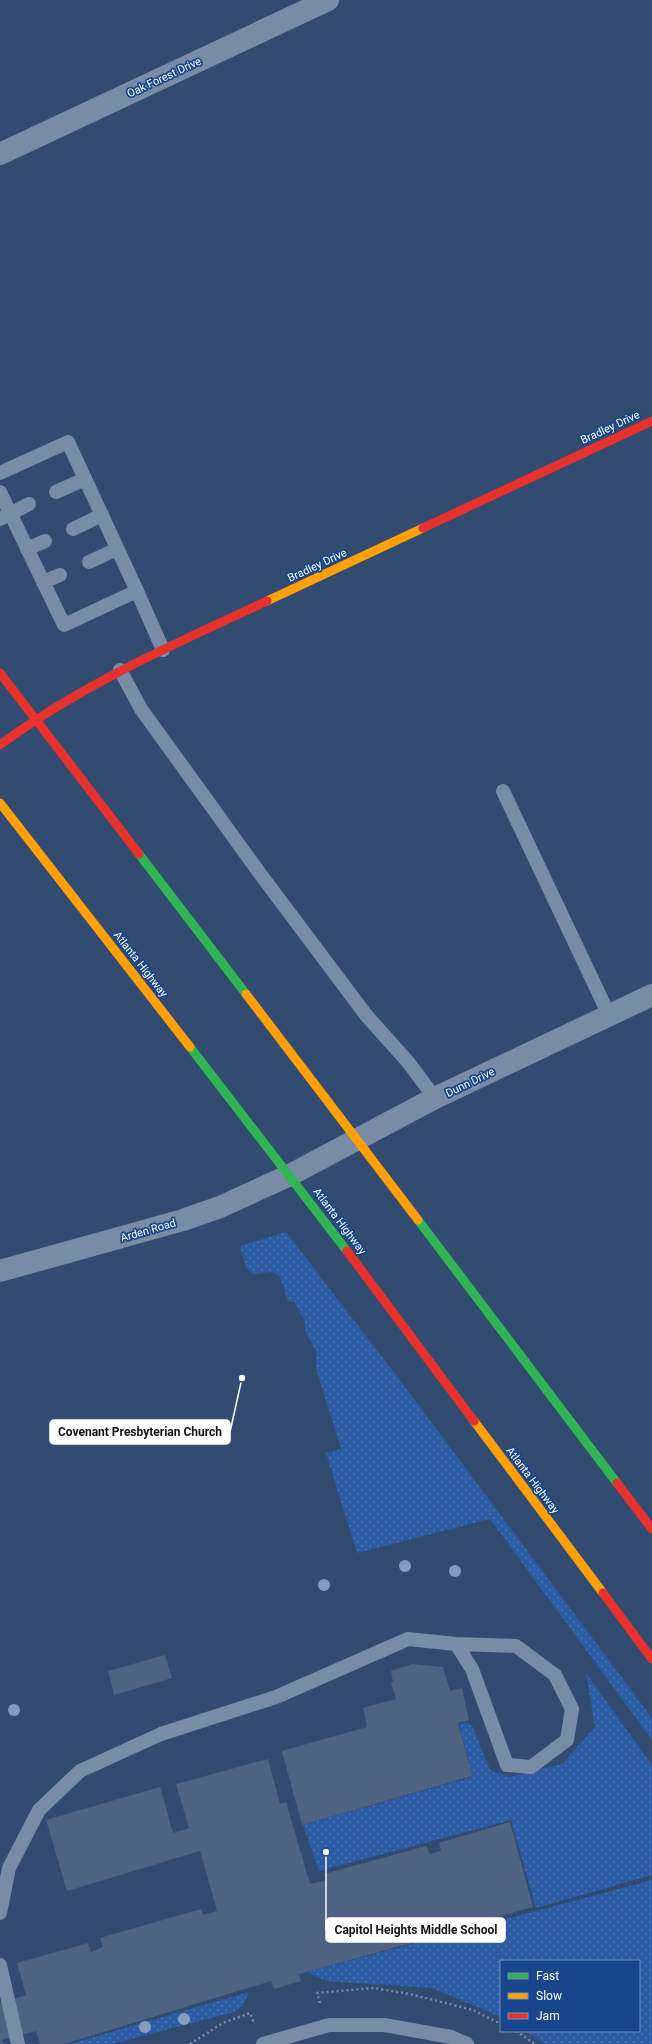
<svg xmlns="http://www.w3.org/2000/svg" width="652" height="2044" viewBox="0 0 652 2044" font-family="Roboto,sans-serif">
<defs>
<pattern id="grass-dots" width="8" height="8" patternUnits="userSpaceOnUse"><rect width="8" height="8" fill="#2b5ca3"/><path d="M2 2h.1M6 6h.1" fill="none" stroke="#4b74b1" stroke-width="1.8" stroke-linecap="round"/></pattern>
</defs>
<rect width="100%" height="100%" fill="#324b71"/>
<g fill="url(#grass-dots)">
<path d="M 286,1232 L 402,1383 L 652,1718 L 652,1740 L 490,1519 L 357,1553 L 326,1453 L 341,1449 L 316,1368 L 316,1351 L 306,1333 L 305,1322 L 294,1301 L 288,1302 L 280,1276 L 272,1272 L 254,1274 L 246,1268 L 240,1246 Z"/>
<path d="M 586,1673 L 652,1765 L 652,1875 L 536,1908 L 511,1820 L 319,1871 L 303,1825 L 472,1777 L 459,1723 L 468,1723 L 473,1727 L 490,1770 L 509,1777 L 562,1764 L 595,1727 Z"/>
<path d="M 652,1880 L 652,2044 L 546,2044 L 525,2031 L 639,2031 L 639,1961 L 501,1961 L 501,2017 L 432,1988 L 326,1981 L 307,1972 Z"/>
<path d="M 249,1992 L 243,2005 L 234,2012 L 112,2044 L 70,2044 Z"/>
</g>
<g fill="#4e6382">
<path d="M 165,1655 L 172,1678 L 114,1695 L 108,1671 Z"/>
<path d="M 412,1664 L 443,1667 L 450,1691 L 462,1688 L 469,1720 L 458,1723 L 472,1776 L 302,1825 L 282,1751 L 367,1727 L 363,1708 L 396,1699 L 391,1683 L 393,1682 L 391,1671 Z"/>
<path d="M 268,1759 L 280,1804 L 286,1802 L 310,1884 L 326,1880 L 324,1874 L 426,1846 L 430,1854 L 441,1851 L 439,1843 L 510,1822 L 533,1907 L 465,1926 L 466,1928 L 299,1974 L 301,1981 L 274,1989 L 271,1981 L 64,2044 L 40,2044 L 36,2031 L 2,2040 L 4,2044 L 0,2044 L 0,2003 L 26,1995 L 17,1963 L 88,1943 L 91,1952 L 103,1947 L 100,1938 L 201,1909 L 203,1915 L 217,1911 L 200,1851 L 67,1891 L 46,1820 L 160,1787 L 173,1833 L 189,1828 L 176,1784 Z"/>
</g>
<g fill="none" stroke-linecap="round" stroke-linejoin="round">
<g stroke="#798ca6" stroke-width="2.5" stroke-dasharray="2 3" stroke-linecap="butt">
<path d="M 320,2003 L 317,1993 L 373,1988 L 410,1994 L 473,2010 L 501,2024"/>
<path d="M 516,2031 L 535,2044"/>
<path d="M 190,2044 L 223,2023 L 250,2013 L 254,2023"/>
</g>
<g stroke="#798ca6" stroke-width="14">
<path d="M 0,473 L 68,442 L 137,591 L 64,625 L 0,492"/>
<path d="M 56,492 L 85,479"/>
<path d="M 0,519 L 29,504"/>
<path d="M 73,529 L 102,515"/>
<path d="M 27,549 L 45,541"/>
<path d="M 89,562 L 117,549"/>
<path d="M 43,582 L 60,575"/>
<path d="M 137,591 L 163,650"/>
<path d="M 120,670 L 141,709 L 261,875 L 366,1015 L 408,1062 L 435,1098"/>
<path d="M 503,791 L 609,1015"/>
<path d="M 0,1913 L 9,1868 L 39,1810 L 80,1771 L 161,1734 L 276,1697 L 408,1639 L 456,1644 L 516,1646 L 555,1675 L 572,1709 L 567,1740 L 531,1767 L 507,1765 L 472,1669 L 456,1644"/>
<path d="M 0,1965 L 18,2044"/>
<path d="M 263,2044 L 329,2025 L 384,2025 L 451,2037 L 467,2044"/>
</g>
<g stroke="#798ca6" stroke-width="22">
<path d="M 0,154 L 328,0"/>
<path d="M 0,1271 L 183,1220 L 220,1207 L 290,1175 L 435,1098 L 652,995"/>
</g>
<g stroke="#30b455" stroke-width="9">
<path d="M 139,854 L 246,994"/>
<path d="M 190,1047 L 347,1251"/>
<path d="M 418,1220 L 617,1483"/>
</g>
<g stroke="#ff9f0a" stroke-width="9">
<path d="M 267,601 L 423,528"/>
<path d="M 0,803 L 190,1047"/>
<path d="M 246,994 L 418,1220"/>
<path d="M 474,1421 L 603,1593"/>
</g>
<g stroke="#e5322d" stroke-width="9">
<path d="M 423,528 L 652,421"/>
<path d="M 0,673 L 139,854"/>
<path d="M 0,745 C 82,684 175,644 267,601"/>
<path d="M 347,1251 L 474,1421"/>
<path d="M 617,1483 L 652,1529"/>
<path d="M 603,1593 L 652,1659"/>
</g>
</g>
<g fill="#849bbd">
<circle cx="405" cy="1566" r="6"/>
<circle cx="455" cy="1571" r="6"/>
<circle cx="324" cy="1585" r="6"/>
<circle cx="14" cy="1710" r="6"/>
<circle cx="184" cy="2019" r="6"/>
<circle cx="145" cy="2027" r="6"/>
</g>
<g text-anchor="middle" stroke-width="3.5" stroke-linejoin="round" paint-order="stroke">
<g font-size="11" fill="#fff" stroke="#17468c">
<text transform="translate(164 77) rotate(-25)" y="4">Oak Forest Drive</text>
<text transform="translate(610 427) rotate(-25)" y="4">Bradley Drive</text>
<text transform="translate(317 565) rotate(-25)" y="4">Bradley Drive</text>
<text transform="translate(141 964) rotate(52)" y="4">Atlanta Highway</text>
<text transform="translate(470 1082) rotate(-26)" y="4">Dunn Drive</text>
<text transform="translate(340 1221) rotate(53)" y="4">Atlanta Highway</text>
<text transform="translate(148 1230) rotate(-16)" y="4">Arden Road</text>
<text transform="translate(533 1480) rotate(53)" y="4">Atlanta Highway</text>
</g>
</g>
<path fill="none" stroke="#fff" stroke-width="1.5" d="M242 1378L230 1432M326 1852L326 1930"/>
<g fill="#fff" stroke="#17468c" stroke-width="1.5">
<circle cx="242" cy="1378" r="4"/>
<circle cx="326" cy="1852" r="4"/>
</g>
<g fill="#fff" stroke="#fff" stroke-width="1.5">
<rect x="50" y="1420" width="180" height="24" rx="4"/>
<rect x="326" y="1918" width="179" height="24" rx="4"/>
</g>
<g font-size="12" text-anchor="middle" font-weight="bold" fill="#111">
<text x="140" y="1436">Covenant Presbyterian Church</text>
<text x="416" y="1934">Capitol Heights Middle School</text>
</g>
<rect x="500" y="1960" width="140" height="72" fill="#17468c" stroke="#7490ba"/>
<rect x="508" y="1973" width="20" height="6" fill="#30b455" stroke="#7490ba"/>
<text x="536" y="1980" font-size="12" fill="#ffffff">Fast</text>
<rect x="508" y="1993" width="20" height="6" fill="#ff9f0a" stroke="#7490ba"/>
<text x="536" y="2000" font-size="12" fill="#ffffff">Slow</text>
<rect x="508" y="2013" width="20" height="6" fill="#e5322d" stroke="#7490ba"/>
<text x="536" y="2020" font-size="12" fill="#ffffff">Jam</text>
</svg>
